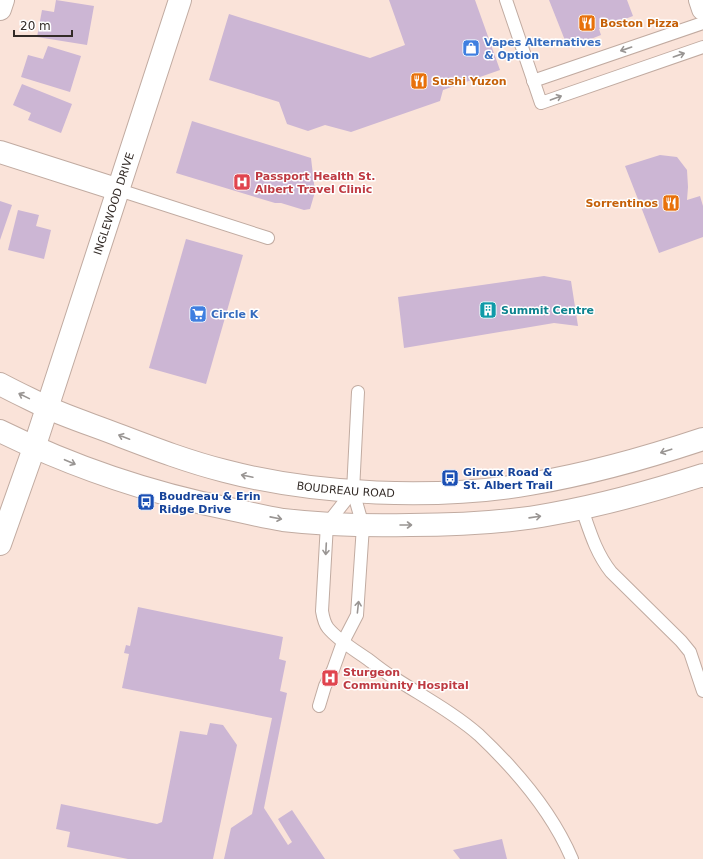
<svg xmlns="http://www.w3.org/2000/svg" width="703" height="859" viewBox="0 0 703 859" font-family="'DejaVu Sans',sans-serif">
<rect width="100%" height="100%" fill="#fae3d9"/>
<g fill="#ccb6d4">
<path d="M 56,0 L 94,6 L 87,45 L 37,37 L 42,10 L 54,12 Z"/>
<path d="M 389,0 L 475,0 L 500,70 L 443,90 L 440,101 L 351,132 L 325,125 L 308,131 L 287,124 L 279,102 L 209,80 L 229,14 L 370,58 L 405,45 Z"/>
<path d="M 549,0 L 627,0 L 633,16 L 599,29 L 601,35 L 568,48 Z"/>
<path d="M 48,46 L 81,56 L 70,92 L 21,77 L 28,55 L 43,59 Z"/>
<path d="M 22,84 L 72,104 L 61,133 L 28,120 L 31,113 L 13,105 Z"/>
<path d="M 192,121 L 311,158 L 315,192 L 310,209 L 304,210 L 281,203 L 275,203 L 176,173 Z"/>
<path d="M 660,155 L 677,157 L 687,170 L 688,187 L 687,200 L 700,196 L 703,206 L 703,237 L 659,253 L 625,166 Z"/>
<path d="M 0,201 L 12,205 L 0,240 Z"/>
<path d="M 18,210 L 39,215 L 36,226 L 51,230 L 44,259 L 8,250 Z"/>
<path d="M 186,239 L 243,255 L 206,384 L 149,368 Z"/>
<path d="M 544,276 L 571,281 L 578,326 L 554,323 L 404,348 L 398,297 Z"/>
<path d="M 138,607 L 283,637 L 279,659 L 286,661 L 280,691 L 287,693 L 264,808 L 288,845 L 292,842 L 278,819 L 292,810 L 325,859 L 224,859 L 231,828 L 252,814 L 272,718 L 122,688 L 129,654 L 124,653 L 126,645 L 130,646 Z"/>
<path d="M 210,723 L 223,725 L 237,745 L 213,859 L 128,859 L 67,847 L 70,832 L 56,829 L 61,804 L 157,824 L 162,822 L 180,731 L 207,735 Z"/>
<path d="M 502,839 L 507,859 L 460,859 L 453,850 Z"/>
</g>
<g fill="none" stroke-linecap="round" stroke-linejoin="round">
<defs>
<g id="lane">
<path d="M 506,0 L 541,103 L 703,47"/>
<path d="M 533,81 L 703,23"/>
<path d="M 119,190 L 268,238"/>
<path d="M 353,491 L 327,524 L 322,611 C 323,617 324,623 328,628 C 338,640 353,649 366,658 C 376,665 385,673 396,679 C 424,697 454,713 479,735 C 516,770 552,812 572,859"/>
<path d="M 582,509 C 590,532 596,553 611,572 L 681,641 L 690,652 L 703,691"/>
<path d="M 319,706 L 325,686 L 333,670 L 343,642 L 357,615 L 363,526 L 353,491 L 358,392"/>
</g>
<g id="street">
<path d="M 0,9 L 3,0"/>
<path d="M 0,152 L 119,190"/>
</g>
<g id="secondary">
<path id="s1" d="M 0,384 C 15,392 30,399 46,407 C 70,418 96,426 121,436 C 155,449 189,462 225,471 C 317,495 435,500 530,484 C 589,474 646,458 703,439"/>
<path d="M 0,431 C 73,467 150,493 230,509 C 248,513 265,517 283,520 C 326,525 368,526 410,525 C 458,525 505,523 552,514 C 603,505 653,491 703,475"/>
<path id="s2" d="M 0,544 L 34,448 L 180,0"/>
</g>
<g id="primary">
<path d="M 700,0 L 703,9"/>
<path d="M 702,476 L 703,476"/>
</g>
</defs>
<use href="#lane" stroke="#c1aba1" stroke-width="14"/>
<use href="#street" stroke="#c1aba1" stroke-width="24"/>
<use href="#secondary" stroke="#c1aba1" stroke-width="24"/>
<use href="#primary" stroke="#c1aba1" stroke-width="24"/>
<use href="#lane" stroke="#fff" stroke-width="12"/>
<use href="#street" stroke="#fff" stroke-width="22"/>
<use href="#secondary" stroke="#fff" stroke-width="22"/>
<use href="#primary" stroke="#fff" stroke-width="22"/>
</g>
<defs><path id="oneway-shaft" d="M-6 0H5M1.5-3L5.5 0L1.5 3" fill="none" stroke-width="1.6" stroke-linecap="round" stroke-linejoin="round"/></defs>
<g stroke="#999593">
<use href="#oneway-shaft" transform="translate(626 49) rotate(161)"/>
<use href="#oneway-shaft" transform="translate(679 55) rotate(-19)"/>
<use href="#oneway-shaft" transform="translate(556 98) rotate(-20)"/>
<use href="#oneway-shaft" transform="translate(24 396) rotate(-154)"/>
<use href="#oneway-shaft" transform="translate(124 437) rotate(-159)"/>
<use href="#oneway-shaft" transform="translate(666 451) rotate(162)"/>
<use href="#oneway-shaft" transform="translate(70 462) rotate(23)"/>
<use href="#oneway-shaft" transform="translate(247 476) rotate(-168)"/>
<use href="#oneway-shaft" transform="translate(535 517) rotate(-8)"/>
<use href="#oneway-shaft" transform="translate(276 518) rotate(11)"/>
<use href="#oneway-shaft" transform="translate(406 525)"/>
<use href="#oneway-shaft" transform="translate(326 549) rotate(93)"/>
<use href="#oneway-shaft" transform="translate(358 607) rotate(-84)"/>
</g>
<defs>
<symbol id="restaurant-square" viewBox="-11 -11 22 22"><rect x="-9" y="-9" width="18" height="18" rx="4" fill="#e8710a" stroke="#fff"/><path d="M-5-6h1v4h1v-4h1v4h1v-4h1v5L-1.5 .5V6h-2V.5L-5-1ZM5-6V6H3V1.5H1.5Q1.5-4 5-6Z" fill="#fff"/></symbol>
<symbol id="shop-square" viewBox="-11 -11 22 22"><rect x="-9" y="-9" width="18" height="18" rx="4" fill="#3f7fe0" stroke="#fff"/><path d="M-5-2.5h2.3a2.7 3.5 0 0 1 5.4 0H5L5.5 6h-11ZM-1.5-2.5h3a1.5 2.3 0 0 0-3 0Z" fill="#fff"/></symbol>
<symbol id="hospital-square" viewBox="-11 -11 22 22"><rect x="-9" y="-9" width="18" height="18" rx="4" fill="#e0444e" stroke="#fff"/><path d="M-5-5h3v3.5h4V-5h3V5h-3V1.5h-4V5h-3Z" fill="#fff"/></symbol>
<symbol id="building-square" viewBox="-11 -11 22 22"><rect x="-9" y="-9" width="18" height="18" rx="4" fill="#0f9aa8" stroke="#fff"/><path d="M-4-6H4V6H1V3H-1V6H-4ZM-2.5-4.3h1.7v1.8h-1.7ZM.8-4.3h1.7v1.8H.8ZM-2.5-1h1.7V.8h-1.7ZM.8-1h1.7V.8H.8Z" fill="#fff"/></symbol>
<symbol id="supermarket-square" viewBox="-11 -11 22 22"><rect x="-9" y="-9" width="18" height="18" rx="4" fill="#3f7fe0" stroke="#fff"/><path d="M-6-5.5h2.5l.6 2H6L4.5 2H-2.5L-4.4-4H-6ZM-1.5 3.2a1.3 1.3 0 1 0 .1 0ZM3 3.2a1.3 1.3 0 1 0 .1 0Z" fill="#fff"/></symbol>
<symbol id="bus-square" viewBox="-11 -11 22 22"><rect x="-9" y="-9" width="18" height="18" rx="4" fill="#1a4fb4" stroke="#fff"/><path d="M-5-6H5V4H4V6H2V4H-2V6H-4V4H-5ZM-3.5-4V0h7V-4ZM-3.5 1.2v1.5H-2V1.2ZM2 1.2v1.5H3.5V1.2Z" fill="#fff"/></symbol>
</defs>
<g fill-rule="evenodd">
<use href="#restaurant-square" x="577" y="13" width="20" height="20"/>
<use href="#shop-square" x="461" y="38" width="20" height="20"/>
<use href="#restaurant-square" x="409" y="71" width="20" height="20"/>
<use href="#hospital-square" x="232" y="172" width="20" height="20"/>
<use href="#restaurant-square" x="661" y="193" width="20" height="20"/>
<use href="#building-square" x="478" y="300" width="20" height="20"/>
<use href="#supermarket-square" x="188" y="304" width="20" height="20"/>
<use href="#bus-square" x="440" y="468" width="20" height="20"/>
<use href="#bus-square" x="136" y="492" width="20" height="20"/>
<use href="#hospital-square" x="320" y="668" width="20" height="20"/>
</g>
<g text-anchor="middle" stroke-width="3" stroke-linejoin="round" paint-order="stroke">
<g font-size="11" font-weight="bold" fill="#c56008" stroke="#fff" text-anchor="start">
<text x="600" y="27">Boston Pizza</text>
<text x="432" y="85">Sushi Yuzon</text>
<text x="658" y="207" text-anchor="end">Sorrentinos</text>
</g>
<g font-size="11" font-weight="bold" fill="#366cbe" stroke="#fff" text-anchor="start">
<text x="484" y="46">Vapes Alternatives<tspan x="484" dy="13">&amp; Option</tspan></text>
<text x="211" y="318">Circle K</text>
</g>
<g font-size="11" font-weight="bold" fill="#be3a42" stroke="#fff" text-anchor="start">
<text x="255" y="180">Passport Health St.<tspan x="255" dy="13">Albert Travel Clinic</tspan></text>
<text x="343" y="676">Sturgeon<tspan x="343" dy="13">Community Hospital</tspan></text>
</g>
<g font-size="11" fill="#332b27" stroke="#fff">
<text dy="4" stroke="none"><textPath href="#s2" startOffset="359">INGLEWOOD DRIVE</textPath></text>
<text dy="4" stroke="none"><textPath href="#s1" startOffset="364">BOUDREAU ROAD</textPath></text>
</g>
<g font-size="11" font-weight="bold" fill="#0d838f" stroke="#fff" text-anchor="start">
<text x="501" y="314">Summit Centre</text>
</g>
<g font-size="11" font-weight="bold" fill="#164399" stroke="#fff" text-anchor="start">
<text x="463" y="476">Giroux Road &amp;<tspan x="463" dy="13">St. Albert Trail</tspan></text>
<text x="159" y="500">Boudreau &amp; Erin<tspan x="159" dy="13">Ridge Drive</tspan></text>
</g>
</g>
<path d="M14 30v6h58v-6" fill="none" stroke="#332b27" stroke-width="2"/>
<text x="20" y="30" font-size="12" fill="#332b27" stroke="#ffffff" stroke-width="3" paint-order="stroke">20 m</text>
</svg>
